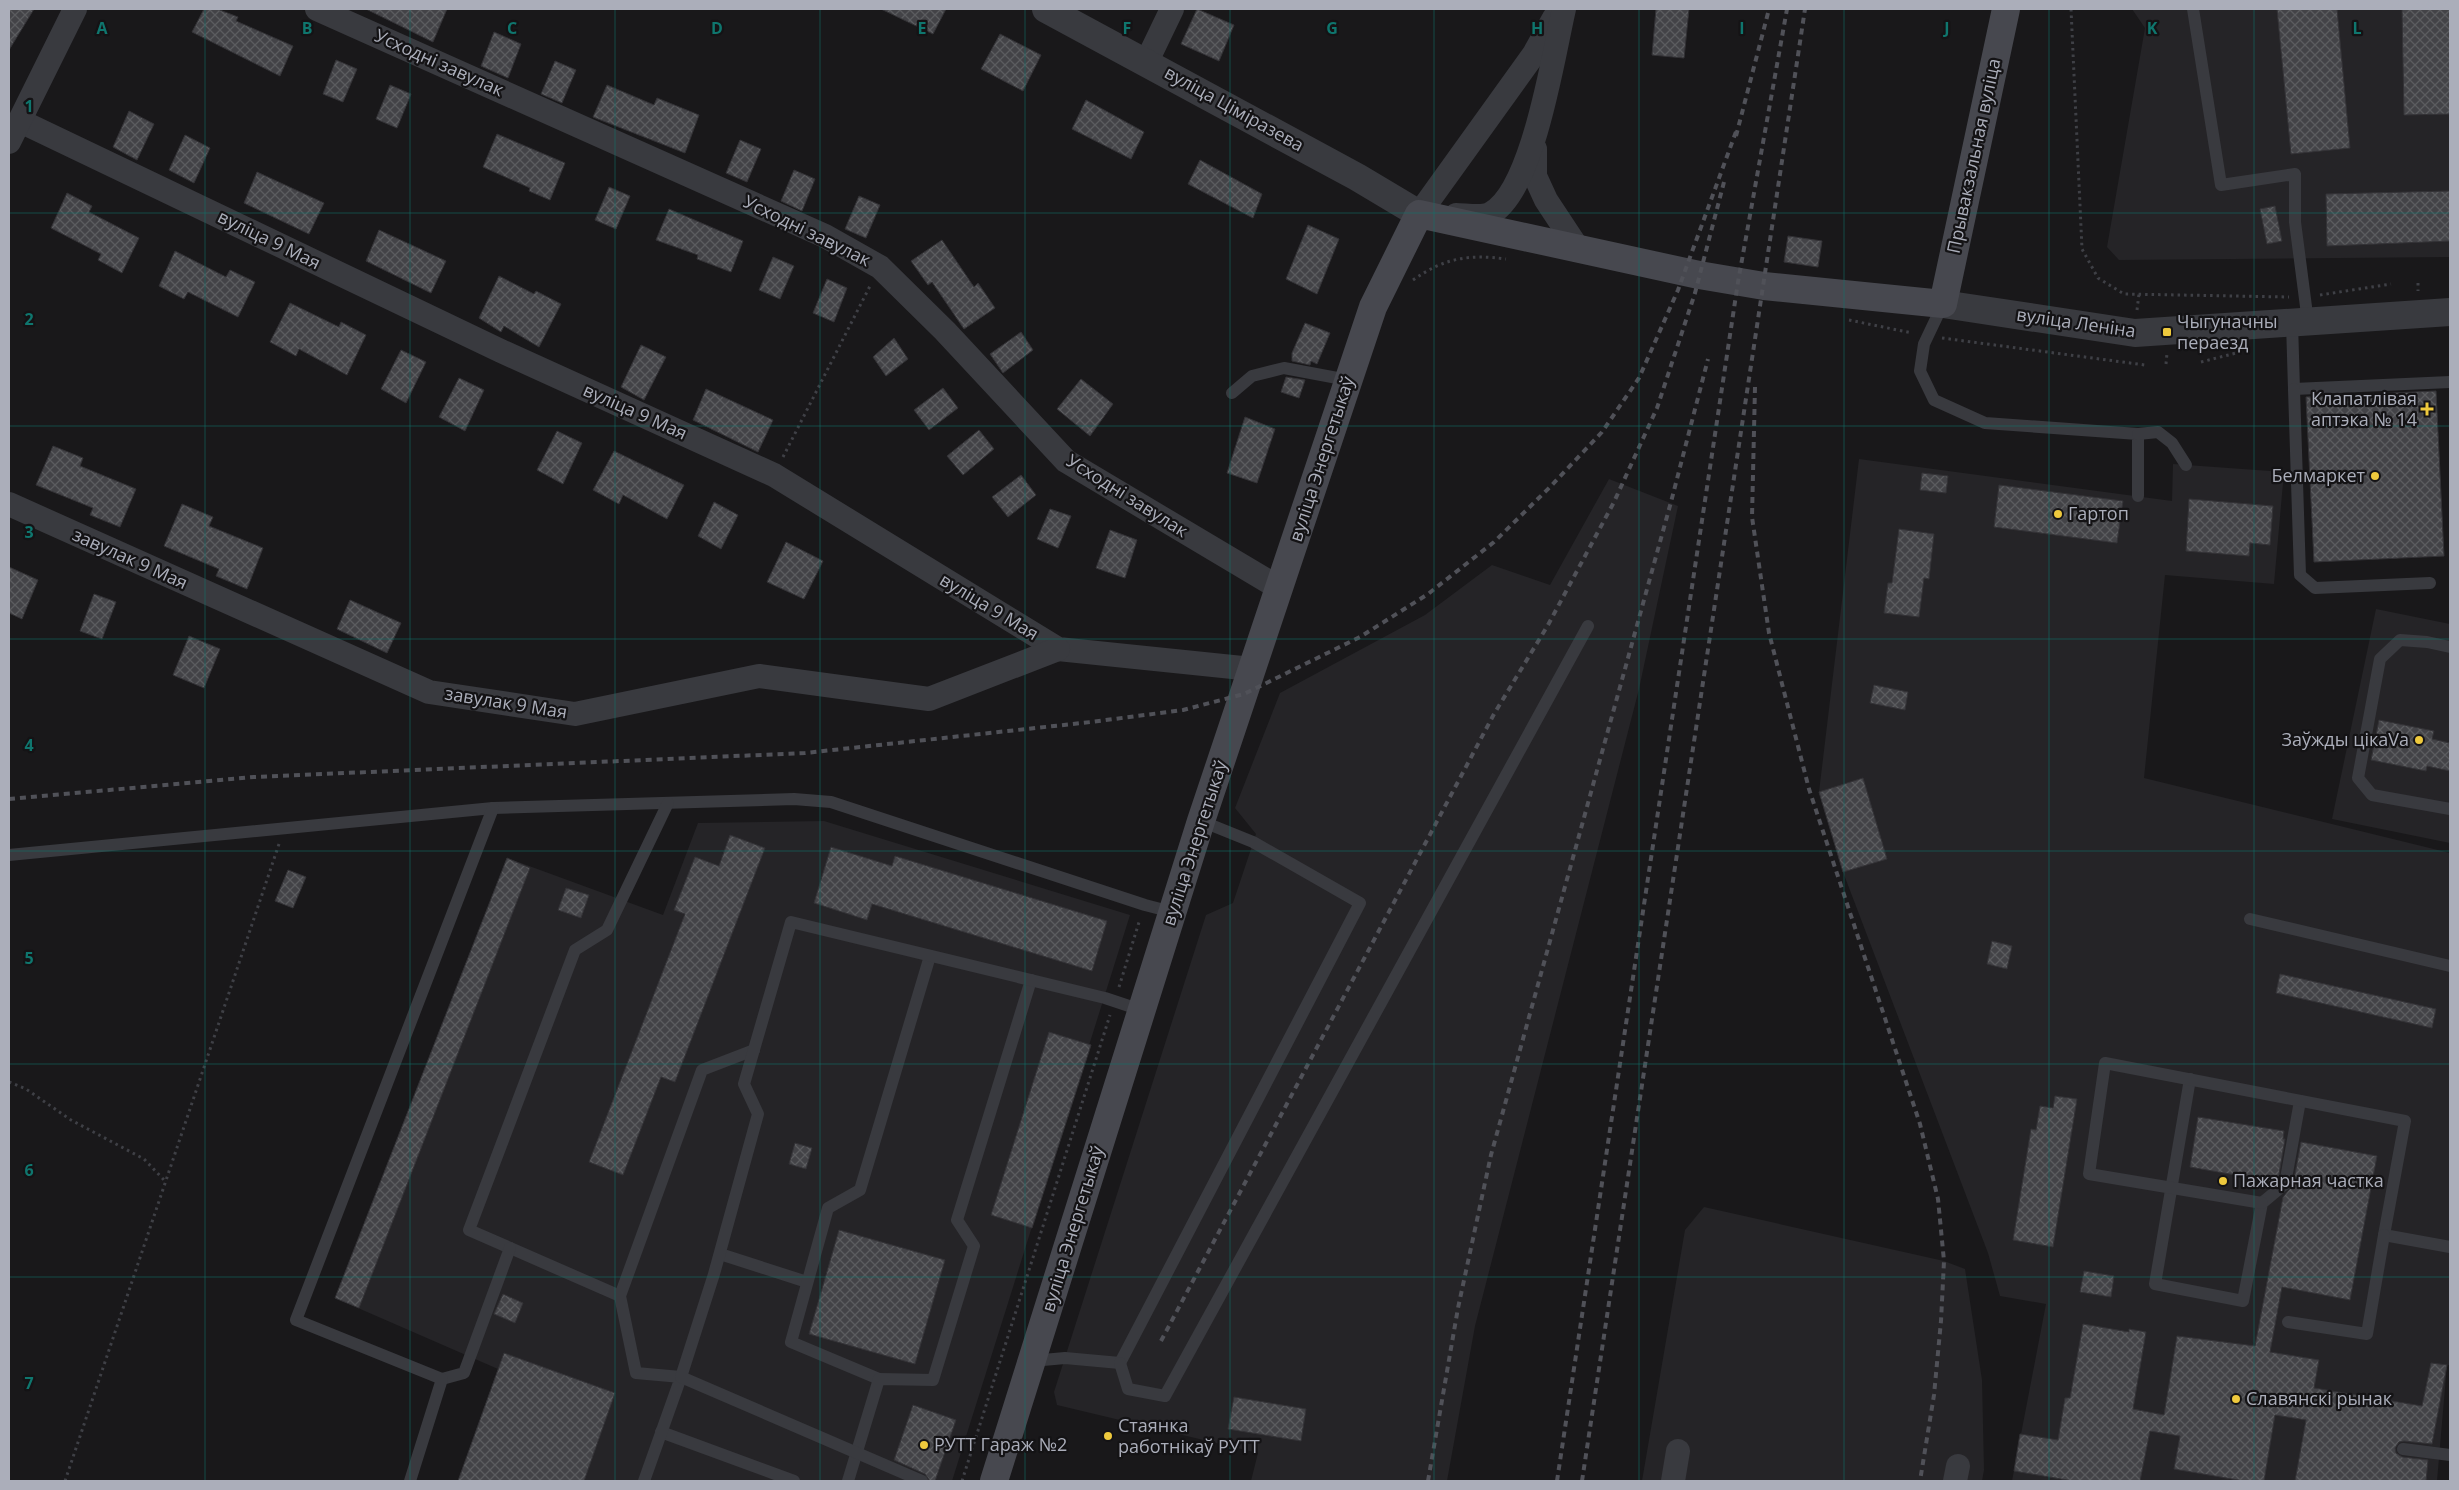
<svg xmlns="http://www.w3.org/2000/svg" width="2459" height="1490" viewBox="0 0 2459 1490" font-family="'Open Sans',sans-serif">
<defs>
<pattern id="building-cross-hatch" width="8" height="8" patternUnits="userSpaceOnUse" patternTransform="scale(1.25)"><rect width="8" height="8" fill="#434347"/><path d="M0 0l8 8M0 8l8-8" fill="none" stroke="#5b5c5f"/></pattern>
</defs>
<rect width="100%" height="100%" fill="#19181a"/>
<g fill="#252427">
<path d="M 2132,9 L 2450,9 L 2450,257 L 2119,260 L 2107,247 L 2145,28 Z"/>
<path d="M 1859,459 L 2172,501 L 2173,464 L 2284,472 L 2274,584 L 2165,575 L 2144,778 L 2450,853 L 2450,1365 L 2447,1365 L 2437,1481 L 2012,1481 L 2046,1304 L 2000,1296 L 1988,1253 L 1843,872 L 1819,792 Z"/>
<path d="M 1609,479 L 1678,506 L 1639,689 L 1475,1326 L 1447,1481 L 1251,1481 L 1258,1453 L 1057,1405 L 1054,1392 L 1206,915 L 1233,903 L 1256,834 L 1235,808 L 1280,693 L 1425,615 L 1492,565 L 1550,585 Z"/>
<path d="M 2376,609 L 2450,624 L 2450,843 L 2332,819 Z"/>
<path d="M 824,821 L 1130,915 L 952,1481 L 458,1481 L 498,1369 L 335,1298 L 507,858 L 663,915 L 698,823 Z"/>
<path d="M 1704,1207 L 1944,1261 L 1965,1269 L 1982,1380 L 1984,1470 L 1982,1481 L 1642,1481 L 1685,1230 Z"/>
</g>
<g fill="url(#building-cross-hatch)" stroke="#333236">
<path d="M 9,9 L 34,9 L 9,50 Z"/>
<path d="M 204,9 L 217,9 L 238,17 L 236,21 L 293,46 L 280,76 L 192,32 Z"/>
<path d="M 366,9 L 447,9 L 433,42 Z"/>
<path d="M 881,9 L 946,9 L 933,34 Z"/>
<path d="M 1197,9 L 1234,25 L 1219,61 L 1181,44 Z"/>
<path d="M 1656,9 L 1689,9 L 1684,58 L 1652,55 Z"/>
<path d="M 2277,9 L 2337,9 L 2350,148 L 2291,154 Z"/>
<path d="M 2402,9 L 2450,9 L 2450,114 L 2404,115 Z"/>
<path d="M 494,32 L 521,44 L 508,78 L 481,66 Z"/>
<path d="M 1000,34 L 1041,55 L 1023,91 L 981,69 Z"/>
<path d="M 336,60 L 357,69 L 343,102 L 323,94 Z"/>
<path d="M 555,61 L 576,70 L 562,103 L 541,94 Z"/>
<path d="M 390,85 L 411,94 L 397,128 L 376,119 Z"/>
<path d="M 607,85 L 654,105 L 657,98 L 699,115 L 685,153 L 593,117 Z"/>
<path d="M 1086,100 L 1144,132 L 1131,159 L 1072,129 Z"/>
<path d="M 129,111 L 154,124 L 137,160 L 113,147 Z"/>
<path d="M 497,134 L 565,163 L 550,200 L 529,191 L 530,188 L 483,167 Z"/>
<path d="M 185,135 L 210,148 L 194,183 L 169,170 Z"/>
<path d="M 740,140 L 761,149 L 747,182 L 726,173 Z"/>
<path d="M 1200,160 L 1262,194 L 1253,218 L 1188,184 Z"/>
<path d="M 794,170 L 815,179 L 802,211 L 781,201 Z"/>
<path d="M 257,172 L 324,203 L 309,234 L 244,203 Z"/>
<path d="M 609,187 L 630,196 L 616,229 L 595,220 Z"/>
<path d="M 2450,191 L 2450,241 L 2327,246 L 2326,194 Z"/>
<path d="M 67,193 L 92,206 L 89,212 L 139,238 L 122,273 L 98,260 L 101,254 L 51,228 Z"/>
<path d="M 859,196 L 880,205 L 866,238 L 845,229 Z"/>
<path d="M 2275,206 L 2282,241 L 2267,244 L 2260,209 Z"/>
<path d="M 669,209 L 743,241 L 731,272 L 697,259 L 698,255 L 656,240 Z"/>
<path d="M 1308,225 L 1339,239 L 1317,294 L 1286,279 Z"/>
<path d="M 379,230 L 446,261 L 431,293 L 366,261 Z"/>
<path d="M 1788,236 L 1822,241 L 1818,267 L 1784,262 Z"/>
<path d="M 942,240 L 974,287 L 978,283 L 995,308 L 964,329 L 932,282 L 928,285 L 911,261 Z"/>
<path d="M 175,251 L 226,277 L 230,270 L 255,282 L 238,317 L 188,292 L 184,299 L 159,286 Z"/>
<path d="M 773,257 L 794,266 L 780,299 L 759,290 Z"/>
<path d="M 499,276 L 534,294 L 536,291 L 561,304 L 539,347 L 504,326 L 501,332 L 479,318 Z"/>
<path d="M 827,279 L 847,288 L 834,322 L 813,313 Z"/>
<path d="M 290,303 L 339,327 L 341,322 L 366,335 L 347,375 L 299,349 L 296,356 L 270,342 Z"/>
<path d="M 1305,323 L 1330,333 L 1317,364 L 1311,361 L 1310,365 L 1292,361 L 1292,353 Z"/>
<path d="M 1021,332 L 1033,350 L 1003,373 L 990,354 Z"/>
<path d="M 894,338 L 908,359 L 886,376 L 873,357 Z"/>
<path d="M 641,345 L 666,357 L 644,400 L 621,387 Z"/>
<path d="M 401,350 L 426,362 L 406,403 L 381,389 Z"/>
<path d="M 1286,377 L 1305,380 L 1299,398 L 1281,392 Z"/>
<path d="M 459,378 L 484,390 L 465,431 L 439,417 Z"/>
<path d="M 1081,379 L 1113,404 L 1090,436 L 1057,409 Z"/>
<path d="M 943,388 L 958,408 L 929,430 L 914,410 Z"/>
<path d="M 706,389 L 773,420 L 758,452 L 693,420 Z"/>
<path d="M 2436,391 L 2444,556 L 2314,562 L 2306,397 Z"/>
<path d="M 1245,417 L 1275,429 L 1257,483 L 1227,473 Z"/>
<path d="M 979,430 L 994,449 L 963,475 L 947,456 Z"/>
<path d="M 557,431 L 582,443 L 563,484 L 537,470 Z"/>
<path d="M 53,446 L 83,458 L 80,466 L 136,489 L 120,527 L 90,515 L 93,508 L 36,485 Z"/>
<path d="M 614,451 L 684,485 L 667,519 L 623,495 L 619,504 L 593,490 Z"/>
<path d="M 1922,473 L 1948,476 L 1946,493 L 1920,490 Z"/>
<path d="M 1021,475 L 1036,495 L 1008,517 L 992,497 Z"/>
<path d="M 1999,485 L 2123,501 L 2117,543 L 1994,527 Z"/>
<path d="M 2189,499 L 2273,506 L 2270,545 L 2250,543 L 2249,556 L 2186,551 Z"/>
<path d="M 714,502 L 738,515 L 721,549 L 698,536 Z"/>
<path d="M 182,504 L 213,517 L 209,526 L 263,548 L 247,589 L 216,576 L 219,569 L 164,546 Z"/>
<path d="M 1050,509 L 1071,516 L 1058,548 L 1037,539 Z"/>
<path d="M 1899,529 L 1934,534 L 1929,579 L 1924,578 L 1919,617 L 1884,613 L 1888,583 L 1892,583 Z"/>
<path d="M 1110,530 L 1137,540 L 1125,578 L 1096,568 Z"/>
<path d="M 786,542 L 823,561 L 804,599 L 767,582 Z"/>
<path d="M 9,567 L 38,580 L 22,619 L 9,613 Z"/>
<path d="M 94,594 L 116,602 L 102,639 L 80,631 Z"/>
<path d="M 350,600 L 401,623 L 387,653 L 337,629 Z"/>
<path d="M 189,636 L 220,649 L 204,688 L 173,675 Z"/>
<path d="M 1874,685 L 1908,692 L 1905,710 L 1870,703 Z"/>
<path d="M 2379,720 L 2434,731 L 2432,739 L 2450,743 L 2450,771 L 2427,766 L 2426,771 L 2371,760 Z"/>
<path d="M 1863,778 L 1887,859 L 1843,872 L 1819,792 Z"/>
<path d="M 730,835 L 765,848 L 675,1082 L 661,1077 L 623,1175 L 589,1162 L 685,914 L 674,910 L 695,857 L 719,866 Z"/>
<path d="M 831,847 L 892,866 L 895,856 L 1107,921 L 1092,971 L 872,904 L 867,920 L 814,903 Z"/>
<path d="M 507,858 L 530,868 L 359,1308 L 335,1298 Z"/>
<path d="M 288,870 L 306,877 L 293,908 L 275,901 Z"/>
<path d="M 566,888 L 589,895 L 581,918 L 558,910 Z"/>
<path d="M 1992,941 L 2012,946 L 2007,969 L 1987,964 Z"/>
<path d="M 2280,974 L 2436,1009 L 2432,1028 L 2276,993 Z"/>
<path d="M 1049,1032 L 1091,1045 L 1032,1228 L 991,1215 Z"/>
<path d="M 2055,1096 L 2077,1099 L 2053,1247 L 2013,1240 L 2031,1129 L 2036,1130 L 2040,1106 L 2053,1108 Z"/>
<path d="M 2198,1117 L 2284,1131 L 2283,1139 L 2285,1139 L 2278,1180 L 2275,1182 L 2190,1167 Z"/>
<path d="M 2301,1142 L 2377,1156 L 2350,1300 L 2282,1287 L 2270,1352 L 2319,1360 L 2314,1388 L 2422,1406 L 2431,1363 L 2447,1365 L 2432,1444 L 2404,1441 L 2399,1442 L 2395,1448 L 2396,1453 L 2402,1457 L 2428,1460 L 2426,1481 L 2295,1481 L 2306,1420 L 2275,1415 L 2264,1481 L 2244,1481 L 2174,1469 L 2180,1436 L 2150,1431 L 2140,1481 L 2073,1481 L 2014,1471 L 2020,1434 L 2058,1440 L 2065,1398 L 2070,1398 L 2083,1324 L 2129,1332 L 2129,1329 L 2146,1332 L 2133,1409 L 2164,1415 L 2177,1336 L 2255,1346 L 2283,1197 L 2293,1185 Z"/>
<path d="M 795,1143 L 812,1148 L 806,1169 L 789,1164 Z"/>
<path d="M 839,1230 L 945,1260 L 915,1364 L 809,1334 Z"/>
<path d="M 2084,1271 L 2114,1276 L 2111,1297 L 2080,1292 Z"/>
<path d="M 503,1294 L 523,1303 L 515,1323 L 494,1314 Z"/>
<path d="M 504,1353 L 615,1393 L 584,1481 L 458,1481 Z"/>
<path d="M 1234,1397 L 1306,1409 L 1301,1441 L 1228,1429 Z"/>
<path d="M 913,1405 L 956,1420 L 935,1481 L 930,1481 L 925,1474 L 894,1460 Z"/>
</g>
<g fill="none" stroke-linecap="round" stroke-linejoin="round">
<g stroke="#3f4046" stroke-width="3" stroke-dasharray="2.5 4" stroke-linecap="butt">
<path d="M 2071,9 L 2082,249 L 2098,278 L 2124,294 L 2289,297"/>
<path d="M 1413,280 C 1444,258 1469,254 1506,259"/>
<path d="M 2418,283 L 2418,291"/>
<path d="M 2320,295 L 2391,284"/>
<path d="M 2137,310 L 2139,294"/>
<path d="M 1849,320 L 1912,333"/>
<path d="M 1942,338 L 2145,365"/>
<path d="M 2201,362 L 2244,351"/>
<path d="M 2166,364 L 2167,353"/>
<path d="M 783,457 L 870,286"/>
<path d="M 1119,987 L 1140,919"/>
<path d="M 9,1082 L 26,1089 L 71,1120 L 144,1159 L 165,1181"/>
<path d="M 65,1481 L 279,844"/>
<path d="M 962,1481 L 1110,1015"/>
</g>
<g stroke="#393a3f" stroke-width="12">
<path d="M 2193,9 L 2221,185 L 2295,174 L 2295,222 L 2308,322"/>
<path d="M 1943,304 L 1924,344 L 1920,371 L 1934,400 L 1985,423 L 2138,434 L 2138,496"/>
<path d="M 2292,323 L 2294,389 L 2450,382"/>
<path d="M 2294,389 L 2300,575 L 2315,588 L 2430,583"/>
<path d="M 1232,393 L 1252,376 L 1284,368 L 1348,380"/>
<path d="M 2138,434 L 2158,432 L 2172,443 L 2186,465"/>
<path d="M 2450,647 L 2427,642 L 2400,640 L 2380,659 L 2358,778 L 2372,795 L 2450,809"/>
<path d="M 9,855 L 493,808 L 794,799 L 831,802 L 1145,905 L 1172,912"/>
<path d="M 2250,919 L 2450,966"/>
<path d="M 2190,1079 L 2155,1284 L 2243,1301 L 2262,1203 L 2285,1184 L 2300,1101"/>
<path d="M 2262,1203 L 2089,1174 L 2105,1063 L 2405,1121 L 2384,1235 L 2450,1247"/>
<path d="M 720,1254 L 807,1282"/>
<path d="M 620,1296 L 469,1230 L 575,950 L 607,930 L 668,803"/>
<path d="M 2288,1322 L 2367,1334 L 2384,1235"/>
<path d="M 1032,1361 L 1065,1358 L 1120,1363 L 1360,903 L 1253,842 L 1201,821"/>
<path d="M 1120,1363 L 1128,1389 L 1165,1396 L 1588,626"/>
<path d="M 442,1379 L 464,1373 L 510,1248"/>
<path d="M 879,1379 L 791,1342 L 828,1208 L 860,1190 L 930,956"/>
<path d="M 661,1432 L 794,1481"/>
<path d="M 2403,1449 L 2450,1455"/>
<path d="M 410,1481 L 442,1379 L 296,1320 L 493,808"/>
<path d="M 644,1481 L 681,1377 L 636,1373 L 620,1296 L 702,1070 L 754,1050"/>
<path d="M 848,1481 L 879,1379 L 933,1380 L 974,1246 L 957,1220 L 1031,980"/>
<path d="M 922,1481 L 681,1377 L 714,1274 L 758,1114 L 744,1084 L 791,922 L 1105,998 L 1141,1010"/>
</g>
<g stroke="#393a3f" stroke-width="24">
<path d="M 317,9 L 825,236 L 880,267 L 945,331 L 1066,461 L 1279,588"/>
<path d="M 1147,61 L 1172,9"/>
<path d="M 20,121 L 501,351 L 774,475 L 1058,649 L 1252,669"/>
<path d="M 9,142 L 75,9"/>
<path d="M 1535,149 L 1535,176 L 1546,200 L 1579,250"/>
<path d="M 1419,214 L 1534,54 L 1554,18"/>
<path d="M 1456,215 C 1465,215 1482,218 1490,214 C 1533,192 1553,56 1564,9"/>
<path d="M 9,504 L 429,692 L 575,714 L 759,676 L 929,699 L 1058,649"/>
<path d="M 1673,1481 L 1678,1451"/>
<path d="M 1955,1481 L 1958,1466"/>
</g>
<g stroke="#393a3f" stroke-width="28">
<path d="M 1046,9 L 1357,177 L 1419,214"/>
<path d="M 1943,304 L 2135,333 L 2450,312"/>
</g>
<path stroke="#47484f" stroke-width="28" d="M 994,1481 L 1201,821 L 1373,307 L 1419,214 L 1699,275 L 1764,286 L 1943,304 L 2006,9"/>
<g stroke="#505158" stroke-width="4" stroke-dasharray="6 5" stroke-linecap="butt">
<path d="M 1736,136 L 1768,13"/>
<path d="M 1755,387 L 1752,517 L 1769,633 L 1809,789 L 1920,1124 L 1938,1199 L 1944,1261 L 1941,1321 L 1934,1395 L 1920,1481"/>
<path d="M 9,799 L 254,777 L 805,753 L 1091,722 L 1183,710 L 1244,694 L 1360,637 L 1428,594 L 1494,542 L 1550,487 L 1602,432 L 1639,378 L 1678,290 L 1737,129"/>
<path d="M 1161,1341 L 1494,714 L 1548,625 L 1614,502 L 1657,408 L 1695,293 L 1724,182"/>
<path d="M 1428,1481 L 1458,1308 L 1491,1155 L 1671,502 L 1708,359"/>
<path d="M 1557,1481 L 1738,282 L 1787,9"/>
<path d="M 1582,1481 L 1805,9"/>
</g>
</g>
<path fill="none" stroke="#0f766e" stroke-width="1" stroke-opacity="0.55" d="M 205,9 L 205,1481M 410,9 L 410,1481M 615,9 L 615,1481M 820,9 L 820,1481M 1025,9 L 1025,1481M 1230,9 L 1230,1481M 1434,9 L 1434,1481M 1639,9 L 1639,1481M 1844,9 L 1844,1481M 2049,9 L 2049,1481M 2254,9 L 2254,1481M 9,213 L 2450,213M 9,426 L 2450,426M 9,639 L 2450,639M 9,851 L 2450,851M 9,1064 L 2450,1064M 9,1277 L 2450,1277"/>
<g fill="#eec93d" stroke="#141315" stroke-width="2">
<rect x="2162" y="327" width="10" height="10" rx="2.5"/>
<path d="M2424.5 401.5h5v5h5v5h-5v5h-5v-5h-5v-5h5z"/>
<circle cx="2375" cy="476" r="5"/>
<circle cx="2058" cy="514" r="5"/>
<circle cx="2419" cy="740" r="5"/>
<circle cx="2223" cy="1181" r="5"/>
<circle cx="2236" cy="1399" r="5"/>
<circle cx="1108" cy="1436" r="5"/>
<circle cx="924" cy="1445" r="5"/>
</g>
<g text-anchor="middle" stroke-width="4.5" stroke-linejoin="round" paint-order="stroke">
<g font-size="18" fill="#abaeba" stroke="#141315">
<text transform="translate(439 63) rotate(24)" y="6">Усходні завулак</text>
<text transform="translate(1234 109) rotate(29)" y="6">вуліца Ціміразева</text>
<text transform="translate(1974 156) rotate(-78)" y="6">Прывакзальная вуліца</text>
<text transform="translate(807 231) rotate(26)" y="6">Усходні завулак</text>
<text transform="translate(269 240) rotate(26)" y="6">вуліца 9 Мая</text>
<text transform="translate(2076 323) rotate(8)" y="6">вуліца Леніна</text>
<text transform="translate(635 412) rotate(24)" y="6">вуліца 9 Мая</text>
<text transform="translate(1322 459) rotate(-72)" y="6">вуліца Энергетыкаў</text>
<text transform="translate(1127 496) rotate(32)" y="6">Усходні завулак</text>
<text transform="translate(130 559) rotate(24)" y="6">завулак 9 Мая</text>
<text transform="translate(989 607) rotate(31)" y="6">вуліца 9 Мая</text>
<text transform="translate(506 703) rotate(9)" y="6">завулак 9 Мая</text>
<text transform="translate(1195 843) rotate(-72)" y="6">вуліца Энергетыкаў</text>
<text transform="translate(1073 1229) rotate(-73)" y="6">вуліца Энергетыкаў</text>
</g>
<g font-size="18" fill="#abaeba" stroke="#141315" text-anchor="start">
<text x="2177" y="328">Чыгуначны<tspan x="2177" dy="21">пераезд</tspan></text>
<text x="2417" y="405" text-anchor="end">Клапатлівая<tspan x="2417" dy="21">аптэка № 14</tspan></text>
<text x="2365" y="482" text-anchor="end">Белмаркет</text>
<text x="2068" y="520">Гартоп</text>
<text x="2409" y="746" text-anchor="end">Заўжды цікаVа</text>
<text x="2233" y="1187">Пажарная частка</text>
<text x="2246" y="1405">Славянскі рынак</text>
<text x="1118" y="1432">Стаянка<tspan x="1118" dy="21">работнікаў РУТТ</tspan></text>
<text x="934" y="1451">РУТТ Гараж №2</text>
</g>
</g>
<g font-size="16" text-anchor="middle" font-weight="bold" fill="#0f766e" stroke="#141315" stroke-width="4.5" stroke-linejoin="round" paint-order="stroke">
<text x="102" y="34">A</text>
<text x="307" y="34">B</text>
<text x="512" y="34">C</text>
<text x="717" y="34">D</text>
<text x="922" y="34">E</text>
<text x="1127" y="34">F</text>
<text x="1332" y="34">G</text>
<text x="1537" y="34">H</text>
<text x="1742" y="34">I</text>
<text x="1947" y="34">J</text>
<text x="2152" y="34">K</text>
<text x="2357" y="34">L</text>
<text x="29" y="112">1</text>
<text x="29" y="325">2</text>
<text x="29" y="538">3</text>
<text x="29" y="751">4</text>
<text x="29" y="964">5</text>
<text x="29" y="1176">6</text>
<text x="29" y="1389">7</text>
</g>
<rect width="2459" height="1490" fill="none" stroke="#abaeba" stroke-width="20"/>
</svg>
